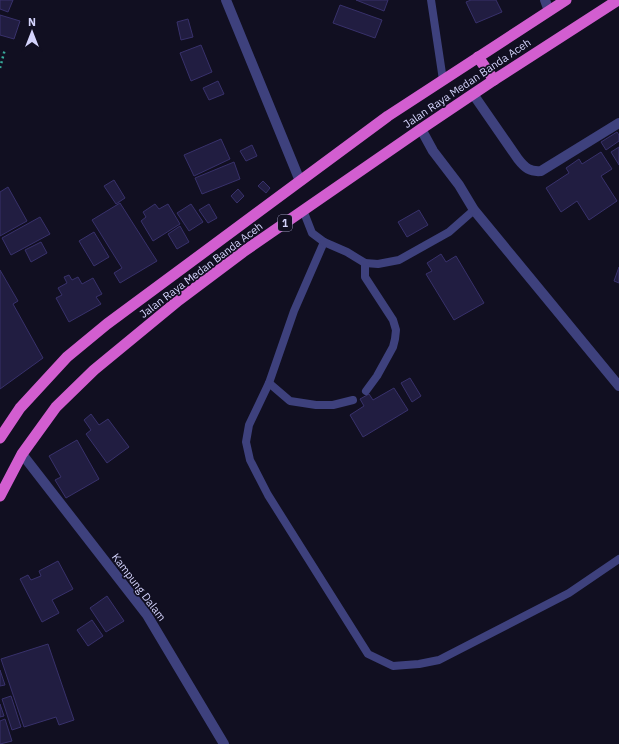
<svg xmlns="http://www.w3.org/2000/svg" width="619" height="744" viewBox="0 0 619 744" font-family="'IBM Plex Sans',sans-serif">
<rect width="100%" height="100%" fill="#110f21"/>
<g fill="#211d41" stroke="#38316b">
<path d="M 0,0 L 13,0 L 8,12 L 0,9 Z"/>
<path d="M 356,0 L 388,0 L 384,11 Z"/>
<path d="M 471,0 L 496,0 L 502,12 L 476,23 L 466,2 Z"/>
<path d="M 340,5 L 382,20 L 375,38 L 333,23 Z"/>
<path d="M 0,15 L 20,21 L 14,39 L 0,35 Z"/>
<path d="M 188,19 L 193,37 L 181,40 L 177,22 Z"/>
<path d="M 201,45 L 212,72 L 191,81 L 180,53 Z"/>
<path d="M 218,81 L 224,94 L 209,100 L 203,88 Z"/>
<path d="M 617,132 L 619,135 L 619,141 L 606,150 L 601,142 Z"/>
<path d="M 221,139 L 230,159 L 194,176 L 184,155 Z"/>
<path d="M 252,145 L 257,156 L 246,161 L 240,151 Z"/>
<path d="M 619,147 L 619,165 L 611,152 Z"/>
<path d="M 601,152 L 612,169 L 601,176 L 617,201 L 589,220 L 577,201 L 561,212 L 546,188 L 569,173 L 566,168 L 579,159 L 582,164 Z"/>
<path d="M 234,162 L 240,179 L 202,194 L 195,178 Z"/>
<path d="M 114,180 L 125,198 L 116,204 L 104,186 Z"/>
<path d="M 263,181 L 270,188 L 266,193 L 258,186 Z"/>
<path d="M 8,187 L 27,221 L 0,236 L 0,192 Z"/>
<path d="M 238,189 L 244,196 L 237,203 L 231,196 Z"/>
<path d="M 120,203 L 157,261 L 120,283 L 114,273 L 122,268 L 92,220 Z"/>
<path d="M 155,204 L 159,209 L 168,204 L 180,224 L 153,241 L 141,221 L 146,217 L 143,212 Z"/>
<path d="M 191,204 L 203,222 L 189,231 L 177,213 Z"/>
<path d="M 209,204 L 217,218 L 208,223 L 199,210 Z"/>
<path d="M 419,210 L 428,225 L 407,237 L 398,222 Z"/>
<path d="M 40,217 L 50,234 L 11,255 L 2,238 Z"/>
<path d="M 180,226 L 189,242 L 177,249 L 168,234 Z"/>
<path d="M 94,232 L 109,257 L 94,266 L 79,241 Z"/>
<path d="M 41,242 L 47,253 L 31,262 L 25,250 Z"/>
<path d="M 441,254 L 446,262 L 456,256 L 484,303 L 454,320 L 426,274 L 432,271 L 427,263 Z"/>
<path d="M 619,267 L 619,283 L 614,281 Z"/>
<path d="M 0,270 L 18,301 L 13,304 L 43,358 L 0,389 Z"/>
<path d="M 69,275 L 72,280 L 78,277 L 82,284 L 93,278 L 102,294 L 96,297 L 101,304 L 69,322 L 56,298 L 62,295 L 58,288 L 67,283 L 64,277 Z"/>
<path d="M 410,378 L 421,396 L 412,402 L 401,383 Z"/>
<path d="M 394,388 L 408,410 L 363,437 L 350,415 L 364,406 L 360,399 L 369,394 L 373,400 Z"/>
<path d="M 91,414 L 99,425 L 108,419 L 129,447 L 107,463 L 86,434 L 91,430 L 84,420 Z"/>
<path d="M 77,440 L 99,479 L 66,498 L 55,480 L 61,477 L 49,456 Z"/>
<path d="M 58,561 L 73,589 L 52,600 L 59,613 L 42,622 L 20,579 L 28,575 L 31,580 L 41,576 L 39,571 Z"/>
<path d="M 107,596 L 124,621 L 106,632 L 90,608 Z"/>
<path d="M 92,620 L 103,636 L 88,646 L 77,630 Z"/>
<path d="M 48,644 L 74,720 L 59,725 L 56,717 L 24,727 L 1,659 Z"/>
<path d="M 0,670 L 5,685 L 0,686 Z"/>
<path d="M 11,696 L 21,727 L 12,730 L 2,699 Z"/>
<path d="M 0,704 L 4,716 L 0,717 Z"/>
<path d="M 5,719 L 12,741 L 0,744 L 0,721 Z"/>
</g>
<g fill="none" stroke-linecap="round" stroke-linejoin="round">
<path stroke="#38ab9b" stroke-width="2.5" stroke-dasharray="2 3" stroke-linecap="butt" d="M 0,68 L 5,49"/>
<g stroke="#3e417d" stroke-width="8">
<path d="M 431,0 L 443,80"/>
<path d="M 303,210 L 312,233 L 324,242 L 294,311 L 269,383 L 249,425 L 246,442 L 250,460 L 268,495 L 368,654 L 393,666 L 419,664 L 439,660 L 569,593 L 619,559"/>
<path d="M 324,242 L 347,252 L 365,263 L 378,264 L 399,260 L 449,232 L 474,210"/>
<path d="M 365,263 L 365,277 L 393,320 L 396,330 L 395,339 L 393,347 L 377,376 L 366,391"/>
<path d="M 269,383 L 290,401 L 316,405 L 333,405 L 353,400"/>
</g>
<g stroke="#3e417d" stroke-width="10">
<path d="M 226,0 L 300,181"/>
<path d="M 545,0 L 549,11"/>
<path d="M 473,94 L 518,159 C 525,168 530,172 541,171 L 619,123"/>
<path d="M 421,129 L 433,151 L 459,185 L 474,210 L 619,386"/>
<path d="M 22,454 L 147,615 L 224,744"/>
</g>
<g stroke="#d25ed0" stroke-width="11">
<path d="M 478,57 L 494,80"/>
<path d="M 0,438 L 20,408 L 67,357 L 107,324 L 388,116 L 566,0"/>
<path d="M 0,496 L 22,454 L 56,407 L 94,370 L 179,300 L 243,252 L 421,129 L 494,80 L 618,0"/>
</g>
</g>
<g text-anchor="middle" stroke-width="3.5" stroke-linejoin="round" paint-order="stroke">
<rect fill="#110f21" stroke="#9a98ba" stroke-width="1" x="278" y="215" width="14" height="16" rx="3"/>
<g font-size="10" font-weight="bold" fill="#d4d3fc">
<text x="285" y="227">1</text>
</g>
<g font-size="11" fill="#d4d3fc" stroke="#110f21">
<text transform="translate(467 83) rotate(-34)" y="4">Jalan Raya Medan Banda Aceh</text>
<text transform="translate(201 270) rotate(-37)" y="4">Jalan Raya Medan Banda Aceh</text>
<text transform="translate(139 587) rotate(53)" y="4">Kampung Dalam</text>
</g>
</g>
<g transform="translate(32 32)" stroke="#110f21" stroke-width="3" paint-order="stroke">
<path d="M0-3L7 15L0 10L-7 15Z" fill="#d4d3fc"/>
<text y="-6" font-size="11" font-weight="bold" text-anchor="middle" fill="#d4d3fc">N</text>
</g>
</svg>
